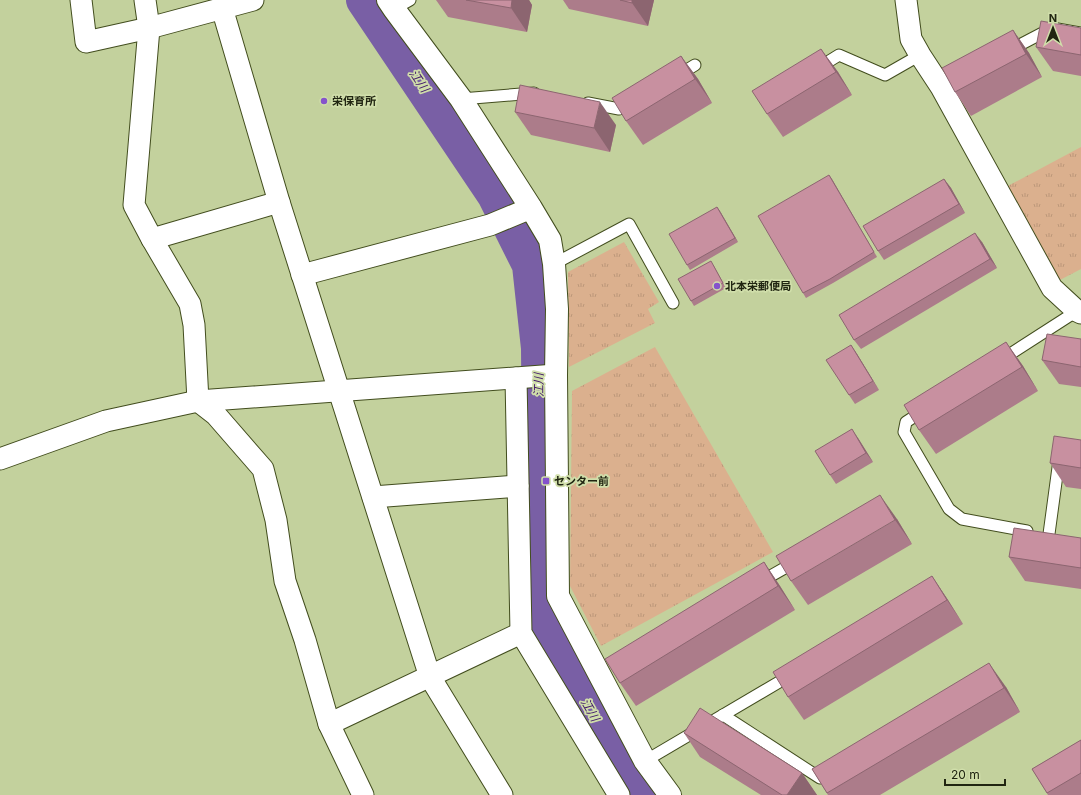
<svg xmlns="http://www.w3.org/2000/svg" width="1081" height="795" viewBox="0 0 1081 795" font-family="Inter,'Noto Sans JP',sans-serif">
<defs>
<pattern id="park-tufts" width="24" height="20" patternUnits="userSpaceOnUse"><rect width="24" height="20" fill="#dbb08e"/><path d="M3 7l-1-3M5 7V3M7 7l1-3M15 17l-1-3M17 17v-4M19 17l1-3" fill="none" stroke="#bc9779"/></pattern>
</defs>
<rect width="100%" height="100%" fill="#c3d19d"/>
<g fill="url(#park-tufts)">
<path d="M 1081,147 L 1081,269 L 1058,281 L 1006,187 Z"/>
<path d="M 624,242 L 659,302 L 648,309 L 655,323 L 569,367 L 568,272 Z"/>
<path d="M 655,347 L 773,552 L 601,646 L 570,586 L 572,391 Z"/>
</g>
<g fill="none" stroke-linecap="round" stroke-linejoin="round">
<path stroke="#795fa5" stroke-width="36" d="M 364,0 L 495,195 L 530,265 L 539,348 L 541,601 L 560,659 L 639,795"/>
<defs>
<g id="service">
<path d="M 394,9 L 410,0"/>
<path d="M 1010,50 L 1052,28 L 1081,33"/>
<path d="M 818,68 L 839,55 L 885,75 L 920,55"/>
<path d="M 677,76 L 695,65"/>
<path d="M 461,99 L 534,93"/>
<path d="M 588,103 L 619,109 L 630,102"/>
<path d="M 554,264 L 629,224 L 673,303"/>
<path d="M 1001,360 L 1077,311"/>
<path d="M 923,411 L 906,422 L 904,432 L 949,509 L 962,519 L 1027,531"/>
<path d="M 1049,534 L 1059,460"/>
<path d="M 760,582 L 797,561"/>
<path d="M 723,715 L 820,778 L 828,773"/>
<path d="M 645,761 L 791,675"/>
</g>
<g id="minor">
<path d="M 81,0 L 86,42 L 149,28 L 253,0"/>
<path d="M 145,0 L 149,28 L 134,205 L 152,239 L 190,304 L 194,325 L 198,401"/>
<path d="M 906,0 L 911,39 L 920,55 L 941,87 L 1052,288 L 1077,311 L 1081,313"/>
<path d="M 222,8 L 279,202 L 430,677 L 502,795"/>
<path d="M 152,239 L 279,202"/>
<path d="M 302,275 L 490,225 L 531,208"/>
<path d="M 516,378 L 521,633 L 619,795"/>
<path d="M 198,401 L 216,415 L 263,469 L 276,520 L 285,581 L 305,640 L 329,724 L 363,795"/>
<path d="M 0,459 L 106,421 L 198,401 L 556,375"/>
<path d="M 373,497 L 518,486"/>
<path d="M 329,724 L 521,633"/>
</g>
<path id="tertiary" d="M 388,0 L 394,9 L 461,99 L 531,208 L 550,240 L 554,264 L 557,309 L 556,375 L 558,596 L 645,761 L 670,795"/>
</defs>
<use href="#service" stroke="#424d1e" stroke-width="13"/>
<use href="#minor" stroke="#424d1e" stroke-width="23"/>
<use href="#tertiary" stroke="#424d1e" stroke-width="24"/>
<use href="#service" stroke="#fff" stroke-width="11"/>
<use href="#minor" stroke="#fff" stroke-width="21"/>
<use href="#tertiary" stroke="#fff" stroke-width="22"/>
</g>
<g fill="#ac7c8a">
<path d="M 436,0 L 529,0 L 532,5 L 527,32 L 448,17 Z"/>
<path d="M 563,0 L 654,0 L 648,26 L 569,9 Z"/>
<path d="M 1081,28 L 1081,76 L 1053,71 L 1036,47 Z"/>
<path d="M 1013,30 L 1029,53 L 1042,77 L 971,116 L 955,92 Z"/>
<path d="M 821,49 L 838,72 L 852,95 L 783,137 L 767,114 Z"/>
<path d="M 681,56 L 698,79 L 712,103 L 643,145 L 626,121 Z"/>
<path d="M 515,112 L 616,125 L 610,152 L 531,135 Z"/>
<path d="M 829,175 L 877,257 L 833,283 L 806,298 L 803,293 Z"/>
<path d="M 944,179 L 951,188 L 965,213 L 884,260 L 878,251 Z"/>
<path d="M 717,207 L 738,242 L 690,270 L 687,265 Z"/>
<path d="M 982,242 L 997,268 L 861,349 L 854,340 Z"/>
<path d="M 714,266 L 726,288 L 694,306 L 691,301 Z"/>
<path d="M 1081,339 L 1081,387 L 1059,384 L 1042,360 Z"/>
<path d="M 1006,342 L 1023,366 L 1038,391 L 936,454 L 919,430 Z"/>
<path d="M 851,345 L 857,354 L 879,390 L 855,404 L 849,395 Z"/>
<path d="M 858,438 L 873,462 L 836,484 L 830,475 Z"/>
<path d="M 1081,440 L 1081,489 L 1066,487 L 1050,463 Z"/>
<path d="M 897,519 L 912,544 L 808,605 L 791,581 Z"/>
<path d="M 1081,538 L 1081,589 L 1025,581 L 1009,557 Z"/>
<path d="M 764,562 L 780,586 L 795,610 L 636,706 L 620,683 Z"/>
<path d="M 932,576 L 948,600 L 963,624 L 804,720 L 788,697 Z"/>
<path d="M 1006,687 L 1020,712 L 880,795 L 828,795 L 812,769 Z"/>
<path d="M 684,733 L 802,773 L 817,795 L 761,795 L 700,757 Z"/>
<path d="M 1081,740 L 1081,795 L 1048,795 L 1032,769 Z"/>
</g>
<g fill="#8c6570">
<path d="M 512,0 L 529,0 L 532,5 L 527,32 L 511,8 Z"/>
<path d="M 632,0 L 654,0 L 648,26 L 632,3 Z"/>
<path d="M 1013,30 L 1029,53 L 1042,77 L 1026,54 Z"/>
<path d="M 821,49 L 838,72 L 852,95 L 836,72 Z"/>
<path d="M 681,56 L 698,79 L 712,103 L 695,79 Z"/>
<path d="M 600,102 L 616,125 L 610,152 L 594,128 Z"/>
<path d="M 829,175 L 832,179 L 877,257 L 874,252 Z"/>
<path d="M 944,179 L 951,188 L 965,213 L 959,204 Z"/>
<path d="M 717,207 L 720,211 L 738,242 L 735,238 Z"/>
<path d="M 975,233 L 982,242 L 997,268 L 990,259 Z"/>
<path d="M 1006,342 L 1023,366 L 1038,391 L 1022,367 Z"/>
<path d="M 851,345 L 857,354 L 879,390 L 873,381 Z"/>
<path d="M 852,429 L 858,438 L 873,462 L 866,453 Z"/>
<path d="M 880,495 L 897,519 L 912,544 L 895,520 Z"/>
<path d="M 764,562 L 780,586 L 795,610 L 778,586 Z"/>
<path d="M 932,576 L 948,600 L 963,624 L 947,600 Z"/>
<path d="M 989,663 L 1006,687 L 1020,712 L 1004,688 Z"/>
<path d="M 802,773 L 817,795 L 787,795 Z"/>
</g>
<g fill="#c890a0" stroke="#8c6570">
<path d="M 466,0 L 512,0 L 511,8 Z"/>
<path d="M 620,0 L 632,0 L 632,3 Z"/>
<path d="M 1041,21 L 1081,28 L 1081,55 L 1036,47 Z"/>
<path d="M 1013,30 L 1026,54 L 955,92 L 942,68 Z"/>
<path d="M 821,49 L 836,72 L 767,114 L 752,91 Z"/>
<path d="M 681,56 L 695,79 L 626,121 L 612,98 Z"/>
<path d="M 520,85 L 600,102 L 594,128 L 515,112 Z"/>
<path d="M 829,175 L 874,252 L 830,279 L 803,293 L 758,216 Z"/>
<path d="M 944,179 L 959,204 L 878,251 L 863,226 Z"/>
<path d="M 717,207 L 735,238 L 687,265 L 669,234 Z"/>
<path d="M 975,233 L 990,259 L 854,340 L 839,315 Z"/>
<path d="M 711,261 L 723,283 L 691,301 L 678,279 Z"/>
<path d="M 1047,334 L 1081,339 L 1081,367 L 1042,360 Z"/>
<path d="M 1006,342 L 1022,367 L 919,430 L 904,405 Z"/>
<path d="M 851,345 L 873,381 L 849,395 L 826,360 Z"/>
<path d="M 852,429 L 866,453 L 830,475 L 815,451 Z"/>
<path d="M 1054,436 L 1081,440 L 1081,468 L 1050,463 Z"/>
<path d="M 880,495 L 895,520 L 791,581 L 776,556 Z"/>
<path d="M 1014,528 L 1081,538 L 1081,568 L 1009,557 Z"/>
<path d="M 764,562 L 778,586 L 620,683 L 605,659 Z"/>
<path d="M 932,576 L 947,600 L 788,697 L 773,672 Z"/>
<path d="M 989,663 L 1004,688 L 827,793 L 812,769 Z"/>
<path d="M 700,708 L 802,773 L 787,795 L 782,795 L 684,733 Z"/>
<path d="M 1081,740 L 1081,773 L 1047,793 L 1032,769 Z"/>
</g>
<g fill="#8553cb" stroke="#d0deaa" stroke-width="1.5">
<circle cx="324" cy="101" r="4"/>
<circle cx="717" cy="286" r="4"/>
<rect x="542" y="477" width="8" height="8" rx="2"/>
</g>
<g text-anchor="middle" stroke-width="3.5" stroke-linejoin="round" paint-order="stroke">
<g font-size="11" font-weight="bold" fill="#202511" stroke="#d0deaa" text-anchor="start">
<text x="332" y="105">栄保育所</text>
<text x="725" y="290">北本栄郵便局</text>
<text x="554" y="485">センター前</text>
</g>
<g font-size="12" font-style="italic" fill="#3d126a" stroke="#d0deaa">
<text transform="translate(419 81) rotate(56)" y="4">江川</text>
<text transform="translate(539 385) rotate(-90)" y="4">江川</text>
<text transform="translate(590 710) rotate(60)" y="4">江川</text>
</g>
</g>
<g transform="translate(1053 28)" stroke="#d0deaa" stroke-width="3" paint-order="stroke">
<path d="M0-3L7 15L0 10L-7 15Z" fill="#202511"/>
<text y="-6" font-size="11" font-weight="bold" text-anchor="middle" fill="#202511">N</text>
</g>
<path d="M945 779v6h60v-6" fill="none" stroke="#202511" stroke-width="2"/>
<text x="951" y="779" font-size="12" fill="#202511" stroke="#d0deaa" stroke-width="3" paint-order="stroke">20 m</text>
</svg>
